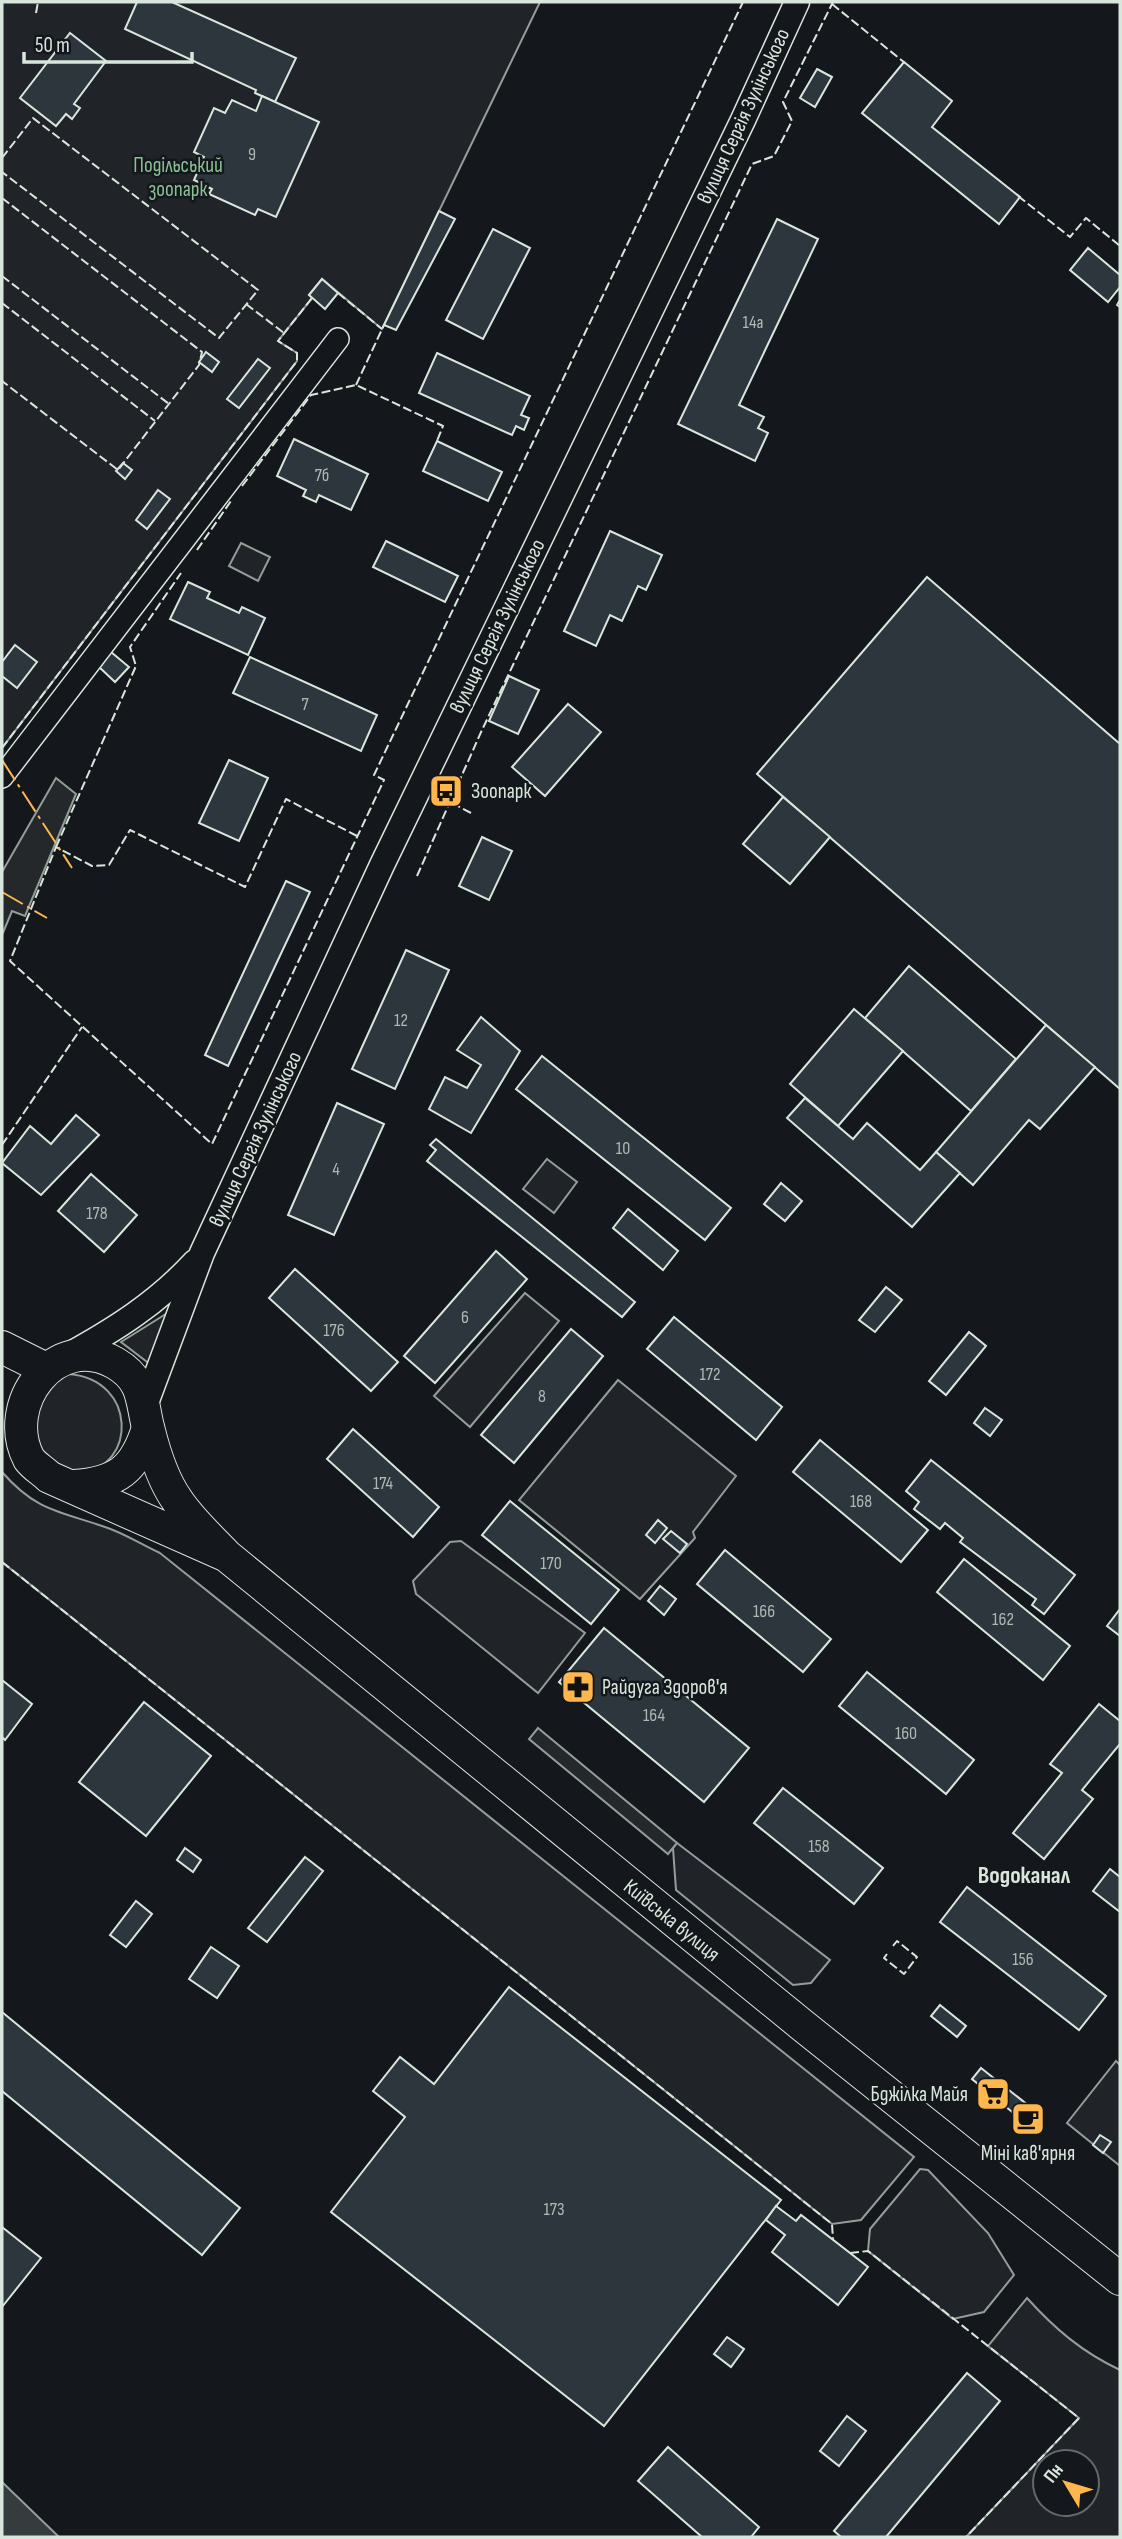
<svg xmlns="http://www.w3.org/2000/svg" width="1122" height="2539" viewBox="0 0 1122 2539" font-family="'Sofia Sans Condensed',sans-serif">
<rect width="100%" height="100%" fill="#14181c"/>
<g fill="#202428" stroke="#939e99" stroke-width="2" fill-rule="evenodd">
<path d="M 2,2 L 540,2 L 382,329 L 322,279 L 309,295 L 312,298 L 278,341 L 297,353 L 297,361 L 2,748 Z"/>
<path d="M 241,543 L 270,557 L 258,581 L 229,566 Z"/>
<path d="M 547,1159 L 577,1182 L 554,1213 L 523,1189 Z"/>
<path d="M 525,1293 L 559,1321 L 470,1427 L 434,1396 Z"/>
<path d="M 177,1307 L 151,1365 L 121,1342 Z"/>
<path d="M 69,1374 C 138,1380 136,1467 82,1472 C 73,1473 63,1471 54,1470 L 23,1424 L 42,1385 Z"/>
<path d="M 618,1380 L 736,1476 L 693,1532 L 695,1538 L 640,1599 L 519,1500 Z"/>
<path d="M 2,1472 C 36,1511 59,1511 105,1527 C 124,1533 142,1545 160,1553 L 914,2157 L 861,2220 L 832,2224 L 2,1562 Z"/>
<path d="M 461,1541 L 585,1633 L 538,1693 L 416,1594 L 413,1581 L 450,1542 Z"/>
<path d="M 677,1843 L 830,1960 L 811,1983 L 793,1985 L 676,1890 L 673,1848 Z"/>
<path d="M 1116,2061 L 1120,2065 L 1120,2166 L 1067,2123 Z"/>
<path d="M 920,2169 L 928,2170 L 988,2233 L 1014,2275 L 984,2312 L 953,2319 L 868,2251 L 870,2229 Z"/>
<path d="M 1027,2298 C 1055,2329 1082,2352 1120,2370 L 1120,2537 L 966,2537 L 1079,2418 L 988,2346 ZM 1045,2462 L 1087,2462 L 1087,2504 L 1045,2504 Z"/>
</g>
<g fill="#24282b" stroke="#939e99" stroke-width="2">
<path d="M 56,778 L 76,794 L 25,916 L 12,911 L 2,935 L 2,872 Z"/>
<path d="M 538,1728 L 677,1843 L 668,1854 L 529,1739 Z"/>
</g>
<path fill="#363b3e" stroke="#939e99" stroke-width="2" d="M 2,2482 L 59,2537 L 2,2537 Z"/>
<g fill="#2c363c" stroke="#d8e6dc" stroke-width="2">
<path d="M 137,2 L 172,2 L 296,58 L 275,102 L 255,93 L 256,90 L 125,29 Z"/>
<path d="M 70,33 L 106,61 L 74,104 L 80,108 L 72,119 L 66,114 L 56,126 L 20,98 Z"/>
<path d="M 904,62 L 952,101 L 932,127 L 1020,197 L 999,224 L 862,113 Z"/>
<path d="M 817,69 L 832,77 L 815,107 L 800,98 Z"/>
<path d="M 262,96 L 319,122 L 276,217 L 258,209 L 255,215 L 209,194 L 212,189 L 194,180 L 204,157 L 194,152 L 214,108 L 225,113 L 232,100 L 256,111 Z"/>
<path d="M 439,211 L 455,219 L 396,330 L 384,325 Z"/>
<path d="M 777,219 L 818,239 L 739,405 L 764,417 L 758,428 L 768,433 L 755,461 L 678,424 Z"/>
<path d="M 493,229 L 530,248 L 483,339 L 446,320 Z"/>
<path d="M 1088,248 L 1120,275 L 1120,287 L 1108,302 L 1070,270 Z"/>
<path d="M 322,279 L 338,293 L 325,309 L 309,295 Z"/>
<path d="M 206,352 L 219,362 L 212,372 L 199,362 Z"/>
<path d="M 437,353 L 530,396 L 521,415 L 529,418 L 524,430 L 516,426 L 512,435 L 419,393 Z"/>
<path d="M 258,359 L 270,368 L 239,408 L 227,399 Z"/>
<path d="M 294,439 L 368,474 L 351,510 L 319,495 L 316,502 L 303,496 L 306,490 L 277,476 Z"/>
<path d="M 437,441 L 502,472 L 488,501 L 423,471 Z"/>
<path d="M 123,463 L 132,470 L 125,479 L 116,471 Z"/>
<path d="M 158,490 L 170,499 L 147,529 L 136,520 Z"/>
<path d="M 610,531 L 662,555 L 646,590 L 638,586 L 622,621 L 610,615 L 596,646 L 564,631 Z"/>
<path d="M 386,541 L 458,576 L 445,602 L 373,567 Z"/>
<path d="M 927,577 L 1120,744 L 1120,1089 L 757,774 Z"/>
<path d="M 188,582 L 210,592 L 207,598 L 239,613 L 242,607 L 265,618 L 248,655 L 170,619 Z"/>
<path d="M 15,645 L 37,662 L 17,688 L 2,676 L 2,662 Z"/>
<path d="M 111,652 L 129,667 L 115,682 L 98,666 Z"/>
<path d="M 250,657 L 377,715 L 361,751 L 233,693 Z"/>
<path d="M 509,676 L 539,690 L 518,734 L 489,721 Z"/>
<path d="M 568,704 L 601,732 L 545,796 L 512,767 Z"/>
<path d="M 229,760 L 268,778 L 239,841 L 199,823 Z"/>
<path d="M 783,797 L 830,837 L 790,884 L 743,844 Z"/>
<path d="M 482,837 L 512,851 L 489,900 L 459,886 Z"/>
<path d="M 286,881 L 310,892 L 228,1066 L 205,1055 Z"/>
<path d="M 406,950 L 449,970 L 395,1089 L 352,1069 Z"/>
<path d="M 909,966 L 1016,1059 L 971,1111 L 865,1018 Z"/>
<path d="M 854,1009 L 903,1051 L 838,1126 L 790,1084 Z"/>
<path d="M 481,1017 L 520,1051 L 471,1133 L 429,1109 L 445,1077 L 467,1088 L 481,1065 L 457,1050 Z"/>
<path d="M 1046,1025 L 1095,1067 L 1040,1129 L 1029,1120 L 973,1185 L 936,1152 Z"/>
<path d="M 542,1056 L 731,1208 L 705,1240 L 516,1089 Z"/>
<path d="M 805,1098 L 853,1139 L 867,1123 L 920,1170 L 936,1152 L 960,1173 L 912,1227 L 787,1118 Z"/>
<path d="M 337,1103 L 384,1124 L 334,1235 L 288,1215 Z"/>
<path d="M 76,1115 L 99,1135 L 41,1195 L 2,1163 L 30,1126 L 51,1144 Z"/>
<path d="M 436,1139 L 635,1302 L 622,1317 L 427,1161 L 436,1150 L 430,1145 Z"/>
<path d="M 91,1174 L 137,1215 L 104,1252 L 58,1211 Z"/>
<path d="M 781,1183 L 802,1201 L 785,1221 L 764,1204 Z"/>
<path d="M 628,1209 L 678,1251 L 663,1270 L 613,1228 Z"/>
<path d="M 496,1251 L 527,1279 L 435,1383 L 404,1356 Z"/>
<path d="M 295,1269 L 398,1362 L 371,1391 L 269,1298 Z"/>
<path d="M 886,1287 L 902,1300 L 875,1332 L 859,1320 Z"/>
<path d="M 674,1317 L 782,1407 L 756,1440 L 647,1349 Z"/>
<path d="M 571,1329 L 603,1356 L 514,1463 L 481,1435 Z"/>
<path d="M 969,1332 L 986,1346 L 946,1395 L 929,1381 Z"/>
<path d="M 985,1408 L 1002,1420 L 990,1436 L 974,1423 Z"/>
<path d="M 353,1429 L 439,1507 L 413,1537 L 327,1459 Z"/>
<path d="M 820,1440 L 928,1530 L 901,1562 L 793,1472 Z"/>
<path d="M 931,1460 L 1075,1575 L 1044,1614 L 1032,1605 L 1036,1599 L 960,1542 L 963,1538 L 945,1523 L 940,1529 L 914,1509 L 919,1502 L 906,1491 Z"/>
<path d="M 510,1501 L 619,1590 L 591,1624 L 482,1535 Z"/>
<path d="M 658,1520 L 667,1528 L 655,1543 L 646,1535 Z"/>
<path d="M 671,1531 L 687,1544 L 680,1553 L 663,1539 Z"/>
<path d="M 725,1550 L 831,1639 L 803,1672 L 697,1584 Z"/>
<path d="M 964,1559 L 1070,1646 L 1043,1680 L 937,1592 Z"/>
<path d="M 660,1586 L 676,1599 L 664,1615 L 648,1601 Z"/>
<path d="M 1120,1609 L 1120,1636 L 1107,1626 Z"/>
<path d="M 604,1628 L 749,1748 L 704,1802 L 559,1682 Z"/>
<path d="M 867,1672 L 974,1760 L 946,1794 L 839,1706 Z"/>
<path d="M 2,1680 L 32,1704 L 5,1740 L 2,1737 Z"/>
<path d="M 144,1702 L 211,1756 L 146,1836 L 79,1782 Z"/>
<path d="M 1099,1704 L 1120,1721 L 1120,1744 L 1082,1790 L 1093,1799 L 1044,1859 L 1013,1833 L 1062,1773 L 1050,1764 Z"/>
<path d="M 783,1788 L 883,1868 L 854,1904 L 754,1823 Z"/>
<path d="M 185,1848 L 201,1860 L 193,1872 L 177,1860 Z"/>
<path d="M 305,1857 L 323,1871 L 267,1942 L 248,1928 Z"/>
<path d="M 1110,1869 L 1120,1877 L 1120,1912 L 1093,1891 Z"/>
<path d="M 967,1887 L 1106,1996 L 1079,2030 L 940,1922 Z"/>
<path d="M 136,1901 L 152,1914 L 126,1947 L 110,1935 Z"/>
<path d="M 211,1947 L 239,1966 L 217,1998 L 189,1979 Z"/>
<path d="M 509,1987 L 781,2200 L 604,2426 L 331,2212 L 405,2117 L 373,2091 L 400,2057 L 434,2084 Z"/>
<path d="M 940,2005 L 966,2026 L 957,2037 L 931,2016 Z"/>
<path d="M 2,2012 L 240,2208 L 202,2255 L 2,2091 Z"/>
<path d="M 981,2068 L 1038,2113 L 1028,2125 L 972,2079 Z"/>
<path d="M 1100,2135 L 1111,2142 L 1103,2153 L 1093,2145 Z"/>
<path d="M 776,2206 L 796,2221 L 801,2215 L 868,2267 L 838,2305 L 772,2252 L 785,2235 L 766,2220 Z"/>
<path d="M 2,2227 L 41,2258 L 2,2307 Z"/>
<path d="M 727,2337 L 744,2349 L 731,2367 L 714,2354 Z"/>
<path d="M 967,2373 L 1000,2401 L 886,2537 L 841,2537 L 834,2531 Z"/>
<path d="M 847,2416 L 866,2431 L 839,2466 L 820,2451 Z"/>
<path d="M 668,2447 L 759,2527 L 751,2537 L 702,2537 L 638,2481 Z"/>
</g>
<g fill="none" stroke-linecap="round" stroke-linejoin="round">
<defs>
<path id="minor" d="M 2,777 L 338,339"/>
<g id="tertiary">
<path d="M 67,1356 C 116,1329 157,1303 195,1262"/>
<path d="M 146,1403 L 202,1253 L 382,865 L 743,120 L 797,2"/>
</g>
<g id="primary">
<path d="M 2,1347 L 44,1368"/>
<path d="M 74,1486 C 117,1483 135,1470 148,1428"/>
<path d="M 227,1556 L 49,1477 C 43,1471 34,1466 29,1459 C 0,1404 56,1330 115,1363 C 146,1381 141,1403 149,1431 C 155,1455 163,1480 177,1500 C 190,1520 210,1538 227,1556 L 802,2025 L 1120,2279"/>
</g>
</defs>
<use href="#minor" stroke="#d8e6dc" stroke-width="24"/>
<use href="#tertiary" stroke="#d8e6dc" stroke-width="27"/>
<use href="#primary" stroke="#d8e6dc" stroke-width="34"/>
<use href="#minor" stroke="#14181c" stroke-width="21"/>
<use href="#tertiary" stroke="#14181c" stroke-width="24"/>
<use href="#primary" stroke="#14181c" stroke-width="32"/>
<g stroke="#d8e6dc" stroke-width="2" stroke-dasharray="9 3.5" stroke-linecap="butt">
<path d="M 832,4 L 905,63"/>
<path d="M 36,13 L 38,2"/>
<path d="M 2,158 L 33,118 L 258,290 L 219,338 L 2,172"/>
<path d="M 1018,196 L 1070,237 L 1086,218 L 1120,246"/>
<path d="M 2,198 L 202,352 L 199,365 L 118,470 L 2,381"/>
<path d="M 2,276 L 169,404"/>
<path d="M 338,293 L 382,329"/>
<path d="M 1120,300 L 1117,305 L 1120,307"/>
<path d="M 2,303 L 155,421"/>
<path d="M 246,304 L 284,333"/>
<path d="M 356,385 L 384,325"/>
<path d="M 242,486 L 311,395 L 356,385 L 443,426 L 437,441"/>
<path d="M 197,550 L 231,501"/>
<path d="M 2,748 L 297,361 L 297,353 L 278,341 L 312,298"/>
<path d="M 452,803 L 471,813"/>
<path d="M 357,836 L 286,799 L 245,887 L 130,830 L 109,865 L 92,866 L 56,847 L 10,961 L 212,1144 L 384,780 L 374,775 L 743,2"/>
<path d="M 56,847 L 136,666 L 130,647 L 181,573"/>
<path d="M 417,876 L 482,730 L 752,164 L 774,156 L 792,121 L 783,102 L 833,2"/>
<path d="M 2,1145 L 82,1027"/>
<path d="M 2,1562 L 832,2224 L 833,2240"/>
<path d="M 887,1954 L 884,1958 L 904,1974 L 917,1957 L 897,1941 L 893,1946"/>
<path d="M 850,2253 L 868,2251 L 1079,2418 L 966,2537"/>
</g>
<g stroke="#ffb74d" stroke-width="2" stroke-dasharray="24 5 3.5 5" stroke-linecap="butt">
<path d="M 2,760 L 72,868"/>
<path d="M 2,892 L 47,918"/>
</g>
</g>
<defs>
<symbol id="bus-square" viewBox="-11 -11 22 22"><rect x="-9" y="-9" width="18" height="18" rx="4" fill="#ffb74d" stroke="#14181c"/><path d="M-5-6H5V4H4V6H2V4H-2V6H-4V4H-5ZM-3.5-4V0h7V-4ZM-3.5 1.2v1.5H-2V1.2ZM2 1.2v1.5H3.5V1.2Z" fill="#111"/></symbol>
<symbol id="pharmacy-square" viewBox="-11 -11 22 22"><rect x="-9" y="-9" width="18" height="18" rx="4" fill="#ffb74d" stroke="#14181c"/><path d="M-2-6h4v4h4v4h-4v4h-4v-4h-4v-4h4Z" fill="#111"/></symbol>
<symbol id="supermarket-square" viewBox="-11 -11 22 22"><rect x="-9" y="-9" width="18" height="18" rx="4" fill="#ffb74d" stroke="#14181c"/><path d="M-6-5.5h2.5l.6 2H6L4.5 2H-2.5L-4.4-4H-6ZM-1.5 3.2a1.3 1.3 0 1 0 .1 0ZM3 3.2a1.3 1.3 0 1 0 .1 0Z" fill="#111"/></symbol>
<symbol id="cafe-square" viewBox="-11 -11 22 22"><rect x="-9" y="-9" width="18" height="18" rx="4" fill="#ffb74d" stroke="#14181c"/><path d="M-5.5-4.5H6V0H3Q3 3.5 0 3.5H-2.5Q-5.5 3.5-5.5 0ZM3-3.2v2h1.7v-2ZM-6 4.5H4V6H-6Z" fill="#111"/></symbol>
</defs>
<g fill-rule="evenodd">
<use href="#bus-square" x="427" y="772" width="38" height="38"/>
<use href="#pharmacy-square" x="559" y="1668" width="38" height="38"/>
<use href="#supermarket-square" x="974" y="2075" width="38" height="38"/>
<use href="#cafe-square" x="1009" y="2100" width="38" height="38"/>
</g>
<g text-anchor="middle" stroke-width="5" stroke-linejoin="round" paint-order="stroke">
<g font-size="18" fill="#adbab4">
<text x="252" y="160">9</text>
<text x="753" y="328">14а</text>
<text x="322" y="481">7б</text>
<text x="305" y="710">7</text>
<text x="401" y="1026">12</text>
<text x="623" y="1154">10</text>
<text x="336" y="1175">4</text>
<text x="97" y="1219">178</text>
<text x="465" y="1323">6</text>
<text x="334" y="1336">176</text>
<text x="710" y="1380">172</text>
<text x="542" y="1402">8</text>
<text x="383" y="1489">174</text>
<text x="861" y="1507">168</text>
<text x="551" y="1569">170</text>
<text x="764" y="1617">166</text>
<text x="1003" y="1625">162</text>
<text x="654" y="1721">164</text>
<text x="906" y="1739">160</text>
<text x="819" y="1852">158</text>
<text x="1023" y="1965">156</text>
<text x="554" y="2215">173</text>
</g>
<g font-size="21" fill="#d8e6dc" stroke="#14181c">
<text transform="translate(743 116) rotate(-65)" y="7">вулиця Сергія Зулінського</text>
<text transform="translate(497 626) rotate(-64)" y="7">вулиця Сергія Зулінського</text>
<text transform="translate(255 1139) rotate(-65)" y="7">вулиця Сергія Зулінського</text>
<text transform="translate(672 1920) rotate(39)" y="7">Київська вулиця</text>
</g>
<g font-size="21" fill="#8ac095" stroke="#14181c">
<text x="178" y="172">Подільський<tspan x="178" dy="24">зоопарк</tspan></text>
</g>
<g font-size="21" fill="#d8e6dc" stroke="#14181c" text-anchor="start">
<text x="471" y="798">Зоопарк</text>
<text x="602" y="1694">Райдуга Здоров'я</text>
<text x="968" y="2101" text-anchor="end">Бджілка Майя</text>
<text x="1028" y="2160" text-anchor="middle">Міні кав'ярня</text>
</g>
<g font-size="24" font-weight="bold" fill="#d8e6dc" stroke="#14181c">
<text x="1024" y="1883">Водоканал</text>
</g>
</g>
<rect width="1122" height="2539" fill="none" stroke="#d8e6dc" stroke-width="7"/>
<g transform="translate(1066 2483) rotate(308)"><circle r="33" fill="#14181c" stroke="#626a69" stroke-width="2"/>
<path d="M0-5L12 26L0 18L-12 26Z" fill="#ffb74d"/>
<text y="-10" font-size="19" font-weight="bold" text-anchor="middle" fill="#d8e6dc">Пн</text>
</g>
<path d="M24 52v10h168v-10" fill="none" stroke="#d8e6dc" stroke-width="3.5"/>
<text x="35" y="52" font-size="21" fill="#d8e6dc" stroke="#14181c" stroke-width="5" paint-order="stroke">50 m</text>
</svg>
